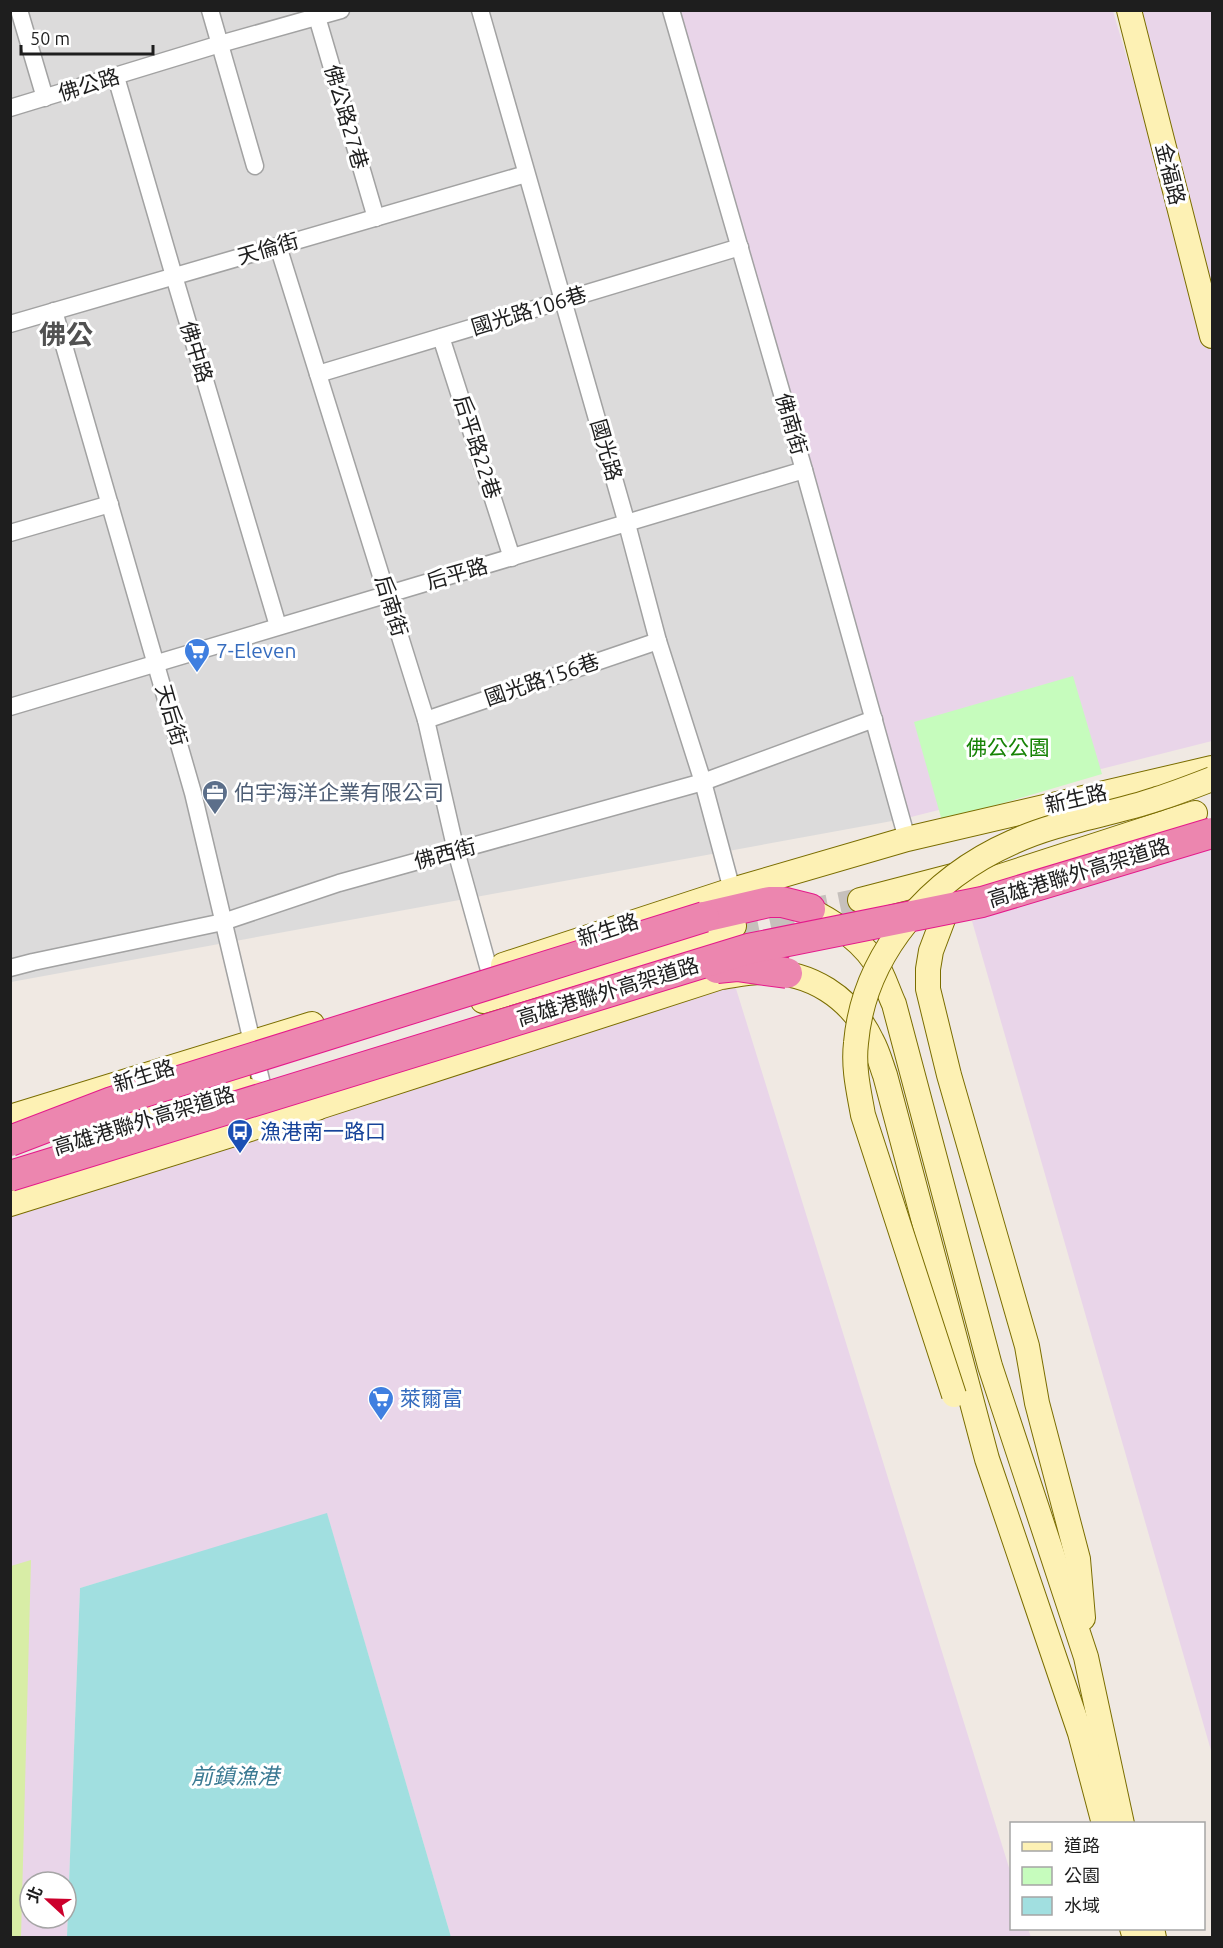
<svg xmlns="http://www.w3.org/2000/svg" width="1223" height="1948" viewBox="0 0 1223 1948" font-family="Ubuntu,'Noto Sans TC',sans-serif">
<rect width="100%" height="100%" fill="#f0e9e3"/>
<path fill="#dcdbdb" d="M 11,11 L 676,11 L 903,819 L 11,982 Z"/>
<g fill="#e9d5e9" fill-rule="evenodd">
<path d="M 676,11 L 1113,11 L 1212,348 L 1212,741 L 903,819 Z"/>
<path d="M 1141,11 L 1212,11 L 1212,292 Z"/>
<path d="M 1212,846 L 1212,1754 L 972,921 Z"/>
<path d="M 724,950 L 1011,1874 L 1012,1928 L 1028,1929 L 1031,1937 L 451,1937 L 327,1514 L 80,1588 L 67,1937 L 11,1938 L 11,1169 ZM 30,1882 L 66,1882 L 66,1918 L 30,1918 Z"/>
</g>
<path fill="#d8eda6" d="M 31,1560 L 21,1937 L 11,1937 L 11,1566 Z"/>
<path fill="#c6fcbd" d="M 1073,676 L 1102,774 L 942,821 L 914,722 Z"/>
<path fill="#a1dfe0" d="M 327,1513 L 451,1937 L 67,1937 L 80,1588 Z"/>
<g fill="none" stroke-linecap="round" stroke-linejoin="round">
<path stroke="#c6c0bc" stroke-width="24" stroke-dasharray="24 12" stroke-linecap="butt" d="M 734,926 L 860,900"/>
<defs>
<g id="street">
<path d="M 19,10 L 45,98"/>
<path d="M 210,10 L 255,166"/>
<path d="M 480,10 L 627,524 L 658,641 L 703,782 L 732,890"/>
<path d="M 671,10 L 804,470 L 907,839"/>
<path d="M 317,17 L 376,218"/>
<path d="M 116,77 L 174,276 L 278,626"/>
<path d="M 10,108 L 220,44 L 341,10"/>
<path d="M 278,246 L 426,720 L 456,851 L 489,970"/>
<path d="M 54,311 L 193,793 L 266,1101"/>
<path d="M 10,324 L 526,174"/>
<path d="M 441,337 L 512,558"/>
<path d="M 318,374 L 740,247"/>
<path d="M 10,533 L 110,504"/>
<path d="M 10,707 L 804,470"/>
<path d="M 426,720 L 658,641"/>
<path d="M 10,968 L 33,962 L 223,922 L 339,883 L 703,782 L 874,719"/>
</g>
<g id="secondary">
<path d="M 1129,10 L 1212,336"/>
<path d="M 860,900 L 960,874"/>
<path d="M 793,903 C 822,914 857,935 875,962 C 883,974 888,991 894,1004 L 990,1366 L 1086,1657 L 1122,1824"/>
<path d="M 503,965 L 732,890 L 907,839 L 1212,768"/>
<path d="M 483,1001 L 734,926"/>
<path d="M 224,1085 L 319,1107 L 721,977 C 735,975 749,972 762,972 C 810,971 851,997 872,1041 C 878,1052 881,1064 885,1075 L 987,1459 L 1080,1733 L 1104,1824"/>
<path d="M 10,1117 L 312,1024"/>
<path d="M 97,1122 L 224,1085 L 238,1078"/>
<path d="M 10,1204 L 317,1108"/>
<path d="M 1083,1618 L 1078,1559 L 1037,1403 L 1027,1346 L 949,1075 L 928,989 L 928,969 L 931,951 L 945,914 L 959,898 L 975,887 L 992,879 L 1195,813"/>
<path d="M 1132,1928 L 1135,1938"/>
<path d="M 1152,1928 L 1154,1938"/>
</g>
<path id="highway" d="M 704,917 L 769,902 L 782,902 L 810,909"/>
</defs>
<use href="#street" stroke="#a2a2a2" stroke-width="19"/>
<use href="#secondary" stroke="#7a6d00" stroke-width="26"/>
<use href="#highway" stroke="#e41a8b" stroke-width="32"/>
<use href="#street" stroke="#fff" stroke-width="16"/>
<use href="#secondary" stroke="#fdf1b4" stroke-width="24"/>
<use href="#highway" stroke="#ec86af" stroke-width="30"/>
<defs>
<path id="secondary-bridge" d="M 954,1395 L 863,1115 C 859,1092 853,1068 856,1043 C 864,952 931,878 1013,842 C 1058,821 1110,815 1157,799 C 1176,793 1194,786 1212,779"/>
<g id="highway-bridge">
<path d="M 717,968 L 737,966 L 787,973"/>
<path d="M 10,1141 L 112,1102 L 704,917"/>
<path d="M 10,1176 L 748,949 L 982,902 L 1212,833"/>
</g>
</defs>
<use href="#secondary-bridge" stroke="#7a6d00" stroke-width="26" stroke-linecap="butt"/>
<use href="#highway-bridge" stroke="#e41a8b" stroke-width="32" stroke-linecap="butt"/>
<use href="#secondary-bridge" stroke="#fdf1b4" stroke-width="24"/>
<use href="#highway-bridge" stroke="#ec86af" stroke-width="30"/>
</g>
<defs>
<symbol id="supermarket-pin" viewBox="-11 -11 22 30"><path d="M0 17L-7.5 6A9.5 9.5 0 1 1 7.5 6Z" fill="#3f7fe0" stroke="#fff"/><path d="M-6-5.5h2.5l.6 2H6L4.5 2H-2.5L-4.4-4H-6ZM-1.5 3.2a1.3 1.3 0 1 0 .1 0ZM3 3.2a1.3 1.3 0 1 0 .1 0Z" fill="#fff"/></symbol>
<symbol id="office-pin" viewBox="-11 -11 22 30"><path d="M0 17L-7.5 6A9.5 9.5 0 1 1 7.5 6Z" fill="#5c6f8a" stroke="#fff"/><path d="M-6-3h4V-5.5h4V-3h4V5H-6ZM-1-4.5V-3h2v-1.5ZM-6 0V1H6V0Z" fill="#fff"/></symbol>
<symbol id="bus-pin" viewBox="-11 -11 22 30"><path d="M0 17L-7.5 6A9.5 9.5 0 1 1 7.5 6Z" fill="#1a4fb4" stroke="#fff"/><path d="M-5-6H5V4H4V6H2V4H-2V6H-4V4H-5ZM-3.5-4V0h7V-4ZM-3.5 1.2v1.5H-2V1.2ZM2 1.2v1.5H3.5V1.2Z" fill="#fff"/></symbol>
</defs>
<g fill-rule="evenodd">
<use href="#supermarket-pin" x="182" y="636" width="30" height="40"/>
<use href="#office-pin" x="200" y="778" width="30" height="40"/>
<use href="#bus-pin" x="225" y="1117" width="30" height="40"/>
<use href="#supermarket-pin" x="366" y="1384" width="30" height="40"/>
</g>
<g text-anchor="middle" stroke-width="6" stroke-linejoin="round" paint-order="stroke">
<g font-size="21" fill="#1e1e1e" stroke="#fff">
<text transform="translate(89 85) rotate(-17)" y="7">佛公路</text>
<text transform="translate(346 117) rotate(74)" y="7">佛公路27巷</text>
<text transform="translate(1170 174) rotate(76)" y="7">金福路</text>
<text transform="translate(268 249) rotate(-16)" y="7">天倫街</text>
<text transform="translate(529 311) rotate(-17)" y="7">國光路106巷</text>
<text transform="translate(196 352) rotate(73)" y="7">佛中路</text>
<text transform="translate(791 424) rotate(74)" y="7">佛南街</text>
<text transform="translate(477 447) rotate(72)" y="7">后平路22巷</text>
<text transform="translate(606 450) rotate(74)" y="7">國光路</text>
<text transform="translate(457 574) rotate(-16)" y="7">后平路</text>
<text transform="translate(391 606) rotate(73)" y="7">后南街</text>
<text transform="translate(542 680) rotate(-19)" y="7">國光路156巷</text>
<text transform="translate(171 715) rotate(74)" y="7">天后街</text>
<text transform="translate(1076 799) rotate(-13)" y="7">新生路</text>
<text transform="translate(445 854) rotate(-15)" y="7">佛西街</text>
<text transform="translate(1079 873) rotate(-17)" y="7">高雄港聯外高架道路</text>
<text transform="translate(608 930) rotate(-18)" y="7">新生路</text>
<text transform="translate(608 992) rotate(-17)" y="7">高雄港聯外高架道路</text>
<text transform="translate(144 1076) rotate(-17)" y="7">新生路</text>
<text transform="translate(144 1121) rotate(-17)" y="7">高雄港聯外高架道路</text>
</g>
<g font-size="21" fill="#366cbe" stroke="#fff" text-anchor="start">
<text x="216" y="658">7-Eleven</text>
<text x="400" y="1406">萊爾富</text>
</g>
<g font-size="21" fill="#168305" stroke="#fff">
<text x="1008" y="755">佛公公園</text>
</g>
<g font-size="21" fill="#4e5e75" stroke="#fff" text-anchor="start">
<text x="234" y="800">伯宇海洋企業有限公司</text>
</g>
<g font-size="21" fill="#164399" stroke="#fff" text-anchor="start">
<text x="260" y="1139">漁港南一路口</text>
</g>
<g font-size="22" font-style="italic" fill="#3b7a93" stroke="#fff">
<text x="235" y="1784">前鎮漁港</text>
</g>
<g font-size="27" font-weight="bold" fill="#515151" stroke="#fff">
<text x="66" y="344">佛公</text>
</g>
</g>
<rect width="1223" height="1948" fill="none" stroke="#1e1e1e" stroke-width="24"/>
<rect x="1010" y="1822" width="195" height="108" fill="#ffffff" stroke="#a5a5a5" stroke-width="1.5"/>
<rect x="1022" y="1842" width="30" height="9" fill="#fdf1b4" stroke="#a5a5a5" stroke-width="1.5"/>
<text x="1064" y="1852" font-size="18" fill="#1e1e1e">道路</text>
<rect x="1022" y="1867" width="30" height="18" fill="#c6fcbd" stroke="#a5a5a5" stroke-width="1.5"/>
<text x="1064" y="1882" font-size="18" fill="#1e1e1e">公園</text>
<rect x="1022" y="1897" width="30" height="18" fill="#a1dfe0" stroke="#a5a5a5" stroke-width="1.5"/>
<text x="1064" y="1912" font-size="18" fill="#1e1e1e">水域</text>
<g transform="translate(48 1900) rotate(292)"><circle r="28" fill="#ffffff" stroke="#a5a5a5" stroke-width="1.5"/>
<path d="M0-4.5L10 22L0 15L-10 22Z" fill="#cc002c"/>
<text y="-9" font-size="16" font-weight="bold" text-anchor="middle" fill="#1e1e1e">北</text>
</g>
<path d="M21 45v9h132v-9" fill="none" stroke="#1e1e1e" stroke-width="3"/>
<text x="30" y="45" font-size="18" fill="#1e1e1e" stroke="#ffffff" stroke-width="4.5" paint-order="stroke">50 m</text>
</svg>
